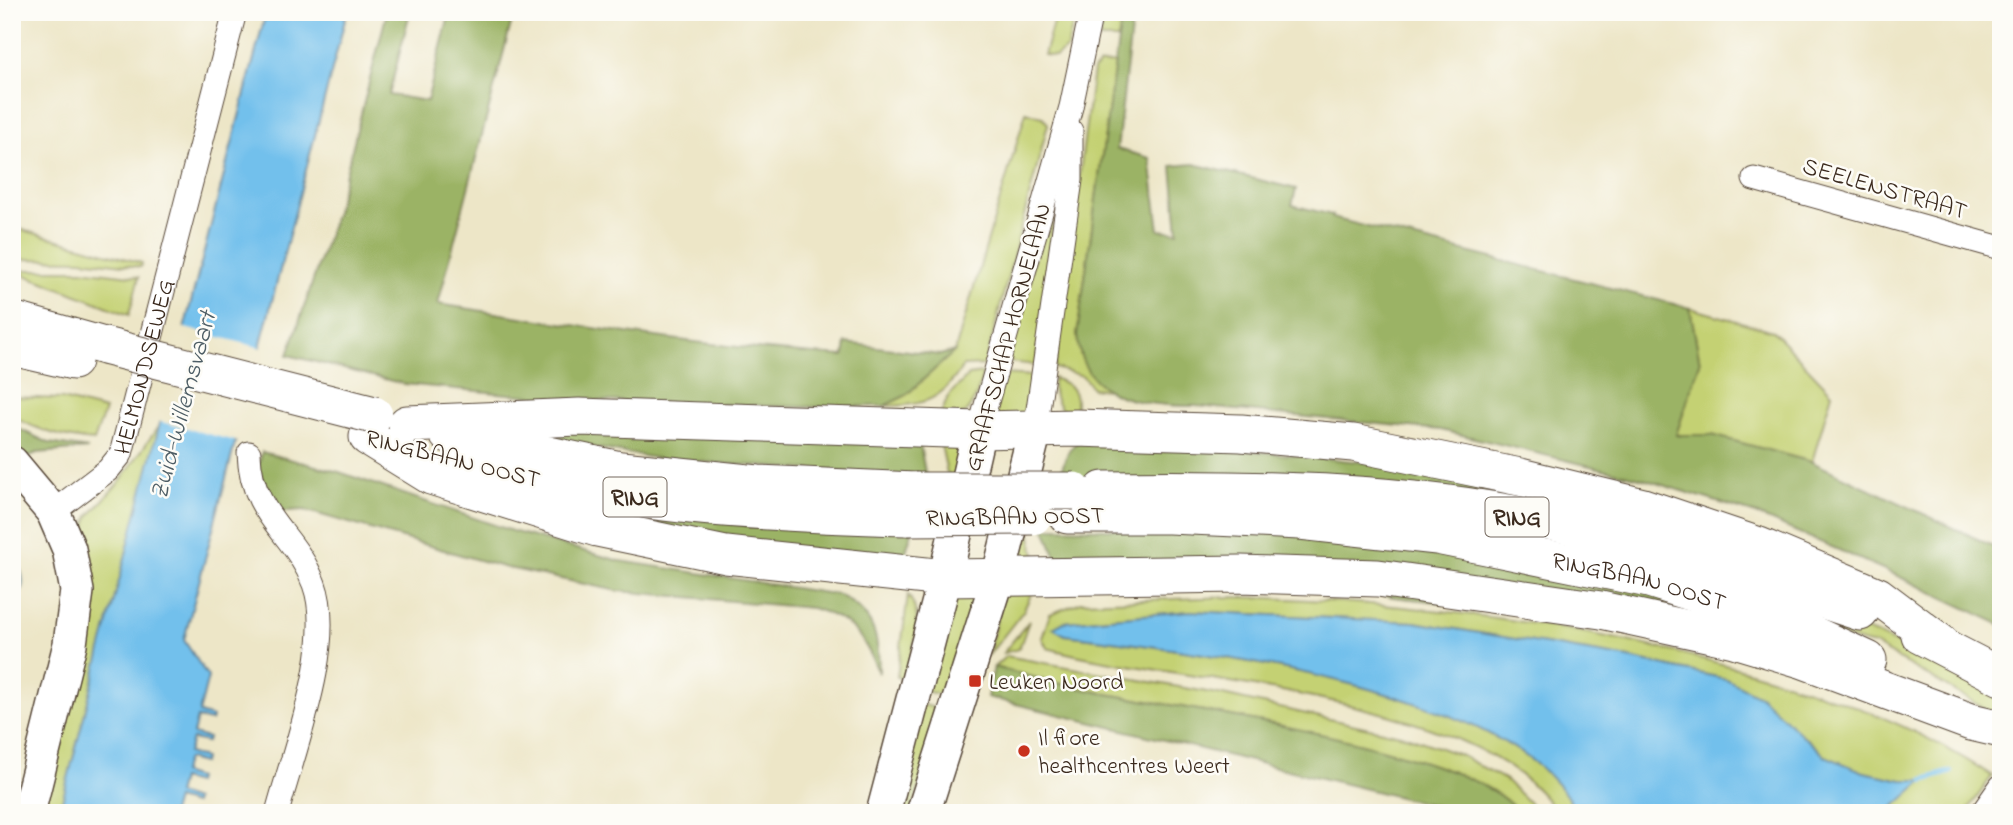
<svg xmlns="http://www.w3.org/2000/svg" width="2013" height="825" viewBox="0 0 2013 825" font-family="'Indie Flower',sans-serif">
<rect width="100%" height="100%" fill="#fdfcf7"/>
<filter id="ink" filterUnits="userSpaceOnUse"><feTurbulence type="fractalNoise" baseFrequency=".0143" numOctaves="2"/><feDisplacementMap in="SourceGraphic" scale="14" xChannelSelector="R" yChannelSelector="G"/><feConvolveMatrix kernelMatrix="1 2 1 2 8 2 1 2 1" color-interpolation-filters="sRGB"/></filter>
<filter id="wash" filterUnits="userSpaceOnUse"><feTurbulence type="fractalNoise" baseFrequency=".00686" numOctaves="4" result="noise"/><feDisplacementMap in="SourceGraphic" scale="28" xChannelSelector="R" yChannelSelector="G"/><feGaussianBlur stdDeviation="1.57" result="paint"/><feColorMatrix in="noise" values="0 0 0 0 0 0 0 0 0 0 0 0 0 0 0 0 0 1.4 0 .05"/><feComposite in="paint" operator="in"/></filter>
<g filter="url(#wash)">
<rect width="100%" height="100%" fill="#ede6c7"/>
<g fill="#c4d173" stroke="#807e48" stroke-width="2">
<path d="M 1056,12 L 1076,12 L 1067,48 L 1056,57 L 1044,55 Z"/>
<path d="M 1103,12 L 1124,12 L 1118,39 L 1100,39 Z"/>
<path d="M 1115,63 L 1077,335 C 1079,361 1088,373 1107,390 L 1092,388 L 1083,376 L 1055,368 L 1093,70 L 1100,64 Z"/>
<path d="M 1026,112 L 1043,117 L 1048,124 L 985,365 L 963,366 C 941,401 923,406 884,406 L 905,396 L 955,351 Z"/>
<path d="M 1062,150 L 1036,365 L 1007,362 Z"/>
<path d="M 12,227 L 142,263 L 141,267 L 81,260 L 12,259 Z"/>
<path d="M 12,270 L 81,270 L 139,277 L 129,315 Z"/>
<path d="M 1690,308 L 1773,331 L 1832,393 L 1812,462 L 1712,435 L 1676,435 L 1700,363 Z"/>
<path d="M 983,373 L 976,397 L 966,413 L 939,418 L 949,395 L 969,375 Z"/>
<path d="M 1003,374 L 1033,376 L 1023,424 L 990,424 Z"/>
<path d="M 1053,378 C 1073,385 1079,392 1075,413 L 1067,415 C 1056,404 1052,394 1053,378 Z"/>
<path d="M 12,397 L 62,399 L 105,410 L 94,441 C 63,438 39,431 12,416 Z"/>
<path d="M 160,424 L 59,813 L 40,813 L 81,564 L 84,531 L 89,516 L 121,480 Z"/>
<path d="M 940,440 L 960,441 L 956,478 L 947,473 Z"/>
<path d="M 1319,503 L 1565,538 L 1782,597 L 1881,636 L 2001,694 L 2001,718 L 1874,645 Z"/>
<path d="M 1029,528 L 1037,563 L 1020,567 L 1012,555 Z"/>
<path d="M 983,582 L 947,696 L 920,690 L 949,583 Z"/>
<path d="M 1033,590 L 1024,610 L 988,656 L 1003,595 Z"/>
<path d="M 908,595 C 927,620 911,652 903,680 L 897,677 Z"/>
<path d="M 1232,597 C 1405,601 1574,622 1740,669 C 1828,694 1915,724 1992,776 L 1966,813 L 1887,813 L 1923,780 L 1902,780 L 1863,772 L 1825,756 L 1805,737 L 1726,679 L 1629,658 L 1414,622 L 1190,611 L 1064,622 L 1054,628 L 1065,635 C 1188,651 1521,687 1576,813 L 1556,813 C 1482,693 1176,684 1047,648 L 1042,638 L 1050,614 L 1081,602 Z"/>
<path d="M 1029,621 L 1019,649 L 1003,653 Z"/>
<path d="M 1006,656 L 1218,694 L 1409,737 L 1460,755 L 1506,780 L 1539,813 L 1518,813 C 1476,749 1179,708 1097,692 C 1063,685 1028,676 994,667 Z"/>
<path d="M 917,703 L 942,710 L 911,813 L 889,813 Z"/>
</g>
<g fill="#9bb365" stroke="#6b6e42" stroke-width="2">
<path d="M 387,12 L 410,12 L 389,95 L 427,101 L 450,12 L 514,12 L 438,304 C 573,325 707,348 844,356 L 846,343 L 940,355 L 955,351 L 905,396 L 884,406 L 804,407 L 572,400 L 404,384 L 288,355 L 336,212 Z"/>
<path d="M 1122,12 L 1133,12 L 1117,149 L 1150,158 L 1159,230 L 1178,232 L 1172,166 L 1194,164 L 1296,189 L 1292,205 L 1332,215 L 1332,218 L 1690,308 L 1700,363 L 1676,435 L 1712,435 L 1812,462 L 2001,550 L 2001,625 L 1885,570 L 1753,513 L 1640,478 L 1441,430 L 1196,406 C 1144,406 1081,401 1077,335 Z"/>
<path d="M 12,426 L 49,443 L 88,449 L 37,453 L 19,460 L 12,453 Z"/>
<path d="M 472,427 L 919,439 L 926,478 L 661,459 Z"/>
<path d="M 1089,435 L 1491,475 L 1748,564 L 1133,480 L 1059,478 C 1066,457 1068,444 1089,435 Z"/>
<path d="M 262,452 L 339,472 L 512,531 L 620,561 L 839,595 C 874,614 879,635 879,673 C 861,633 854,621 812,608 L 618,591 L 503,567 L 304,510 L 271,512 L 258,466 Z"/>
<path d="M 551,490 L 914,525 L 903,561 L 662,531 Z"/>
<path d="M 1045,528 L 1288,532 L 1648,585 L 1757,637 L 1057,560 Z"/>
<path d="M 994,667 C 1028,676 1063,685 1097,692 C 1179,708 1476,749 1518,813 L 1465,813 L 987,697 Z"/>
</g>
<g fill="#72c0ec" stroke="#567585" stroke-width="2">
<path d="M 266,12 L 347,12 L 184,640 L 208,677 L 199,713 L 212,717 L 211,721 L 197,718 L 193,734 L 208,738 L 207,742 L 192,739 L 188,753 L 204,758 L 203,763 L 187,759 L 182,773 L 197,778 L 196,783 L 181,779 L 177,794 L 195,800 L 194,804 L 176,799 L 172,813 L 59,813 Z"/>
<path d="M 12,554 C 23,570 29,589 12,604 Z"/>
<path d="M 1190,611 L 1414,622 L 1629,658 L 1726,679 L 1760,696 L 1825,756 L 1864,772 L 1902,780 L 1924,780 L 1887,813 L 1576,813 C 1521,687 1188,651 1065,635 L 1053,628 L 1064,622 Z"/>
</g>
<path fill="#ede6c7" d="M 181,327 L 262,348 L 239,442 L 157,421 Z"/>
<g fill="none" stroke-linecap="round" stroke-linejoin="round">
<path stroke="#72c0ec" stroke-width="6" d="M 1924,780 L 1950,772"/>
</g>
</g>
<g filter="url(#ink)">
<g fill="none" stroke-linecap="round" stroke-linejoin="round">
<defs>
<g id="street">
<path d="M 1754,179 L 2001,248"/>
<path d="M 979,430 L 1071,107 L 1091,12"/>
<path d="M 1035,430 L 1071,180 L 1071,131"/>
<path d="M 249,453 C 251,517 295,532 314,584 C 336,643 293,752 277,813"/>
<path id="s1" d="M 53,512 L 108,470 L 121,454 L 235,12"/>
<path d="M 1982,813 L 2001,786"/>
</g>
<g id="secondary">
<path d="M 12,463 L 53,512 L 69,549 L 77,591 L 70,644 L 28,813"/>
<path d="M 883,813 L 945,578 L 979,430"/>
<path d="M 923,813 L 998,578 L 1035,430"/>
</g>
<g id="primary">
<path d="M 12,320 L 104,346"/>
<path d="M 12,347 L 73,361"/>
<path d="M 407,424 L 579,417 L 979,430 L 1076,428 L 1241,433 L 1353,443 L 1520,477 L 1643,507 L 1759,546 L 1878,596 L 1942,644"/>
<path d="M 448,434 L 621,470 L 758,484 L 915,491"/>
<path d="M 368,437 L 431,476 L 597,528 L 726,555 L 945,578 L 1241,574 L 1378,578 L 1601,610 L 1734,639 L 1801,659 L 1971,722 L 2001,729"/>
<path d="M 467,465 C 610,505 761,513 908,517"/>
<path d="M 1103,490 C 1261,488 1425,490 1579,528 C 1674,551 1767,581 1860,612"/>
<path id="s2" d="M 1067,515 L 1169,515 L 1300,521 L 1437,536 L 1649,579 L 1781,620 L 1868,660"/>
<path d="M 1920,635 L 2001,677"/>
</g>
</defs>
<use href="#street" stroke="#564637" stroke-width="25"/>
<use href="#secondary" stroke="#564637" stroke-width="36"/>
<use href="#primary" stroke="#564637" stroke-width="39"/>
<use href="#street" stroke="#fff" stroke-width="23"/>
<use href="#secondary" stroke="#fff" stroke-width="33"/>
<use href="#primary" stroke="#fff" stroke-width="37"/>
<defs>
<g id="primary-bridge">
<path d="M 104,346 L 374,415"/>
<path d="M 915,491 L 1074,491"/>
<path d="M 908,517 L 1033,516"/>
</g>
</defs>
<use href="#primary-bridge" stroke="#564637" stroke-width="39" stroke-linecap="butt"/>
<use href="#primary-bridge" stroke="#fff" stroke-width="37"/>
</g>
</g>
<g fill="#c8321e" stroke="#fdfcf7" stroke-width="2.5">
<rect x="968" y="674" width="14" height="14" rx="3.5"/>
<circle cx="1024" cy="751" r="7"/>
</g>
<g text-anchor="middle" stroke-width="5" stroke-linejoin="round" paint-order="stroke">
<g fill="#fdfcf7" stroke="#75695f" stroke-width="2">
<rect x="603.5" y="477.5" width="63" height="39" rx="5"/>
<rect x="1485.5" y="497.5" width="63" height="39" rx="5"/>
</g>
<g font-size="23" font-weight="bold" fill="#3b2a1e">
<text x="635" y="505">RING</text>
<text x="1517" y="525">RING</text>
</g>
<g font-size="24" fill="#3b2a1e" stroke="#fdfcf7">
<text transform="translate(1885 188) rotate(16)" y="8">SEELENSTRAAT</text>
<text transform="translate(1007 337) rotate(-75)" y="8">GRAAFSCHAP HORNELAAN</text>
<text dy="8" stroke="none"><textPath href="#s1" startOffset="180">HELMONDSEWEG</textPath></text>
<text transform="translate(453 458) rotate(14)" y="8">RINGBAAN OOST</text>
<text transform="translate(1015 516) rotate(-1)" y="8">RINGBAAN OOST</text>
<text dy="8" stroke="none"><textPath href="#s2" startOffset="578">RINGBAAN OOST</textPath></text>
</g>
<g font-size="24" fill="#3b2a1e" stroke="#fdfcf7" text-anchor="start">
<text x="989" y="689">Leuken Noord</text>
<text x="1038" y="745">Il fiore<tspan x="1038" dy="28">healthcentres Weert</tspan></text>
</g>
<g font-size="26" font-style="italic" fill="#4e5e66" stroke="#fdfcf7">
<text transform="translate(182 405) rotate(-75)" y="9">Zuid-Willemsvaart</text>
</g>
</g>
<rect width="2013" height="825" fill="none" stroke="#fdfcf7" stroke-width="42"/>
</svg>
